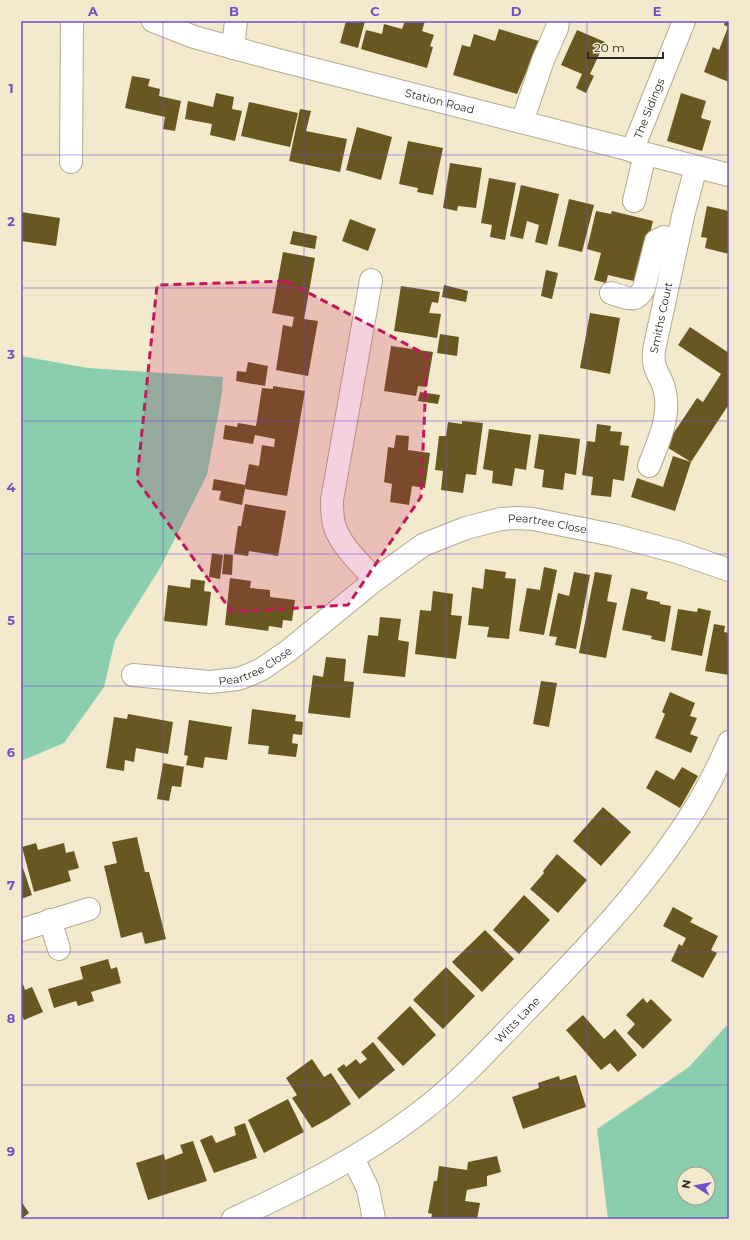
<svg xmlns="http://www.w3.org/2000/svg" width="750" height="1240" viewBox="0 0 750 1240" font-family="Montserrat,sans-serif">
<rect width="100%" height="100%" fill="#f3e9cd"/>
<g fill="#8aceae" fill-rule="evenodd">
<path d="M 21,356 L 88,368 L 223,377 L 222,393 L 207,475 L 160,568 L 115,640 L 104,687 L 64,743 L 21,761 Z"/>
<path d="M 729,1023 L 729,1219 L 608,1219 L 597,1129 L 689,1067 ZM 684,1174 L 708,1174 L 708,1198 L 684,1198 Z"/>
</g>
<g fill="#695721">
<path d="M 346,21 L 365,21 L 358,48 L 340,43 Z"/>
<path d="M 405,21 L 425,21 L 422,31 L 434,35 L 430,46 L 433,47 L 427,68 L 361,49 L 366,30 L 382,34 L 384,24 L 402,29 Z"/>
<path d="M 725,21 L 729,21 L 729,82 L 704,72 L 713,47 L 719,50 L 728,27 L 724,25 Z"/>
<path d="M 499,29 L 539,41 L 517,94 L 453,75 L 462,45 L 470,47 L 474,34 L 495,41 Z"/>
<path d="M 577,30 L 605,42 L 590,74 L 594,76 L 586,93 L 576,88 L 582,74 L 561,65 Z"/>
<path d="M 132,76 L 150,79 L 148,86 L 160,89 L 159,96 L 181,101 L 175,131 L 163,129 L 165,117 L 125,108 Z"/>
<path d="M 216,93 L 234,97 L 232,109 L 242,111 L 235,141 L 210,135 L 212,124 L 185,119 L 188,101 L 213,107 Z"/>
<path d="M 681,93 L 706,101 L 701,118 L 711,121 L 702,151 L 667,141 Z"/>
<path d="M 249,102 L 298,113 L 290,147 L 241,136 Z"/>
<path d="M 300,109 L 311,111 L 306,131 L 347,139 L 340,172 L 289,161 Z"/>
<path d="M 357,127 L 392,137 L 381,180 L 346,170 Z"/>
<path d="M 408,141 L 443,148 L 433,195 L 417,192 L 418,188 L 399,184 Z"/>
<path d="M 450,163 L 482,168 L 476,208 L 458,206 L 457,211 L 443,208 Z"/>
<path d="M 489,178 L 516,183 L 505,240 L 490,237 L 492,225 L 481,223 Z"/>
<path d="M 521,185 L 559,194 L 547,245 L 535,242 L 539,225 L 527,221 L 523,239 L 510,236 Z"/>
<path d="M 569,199 L 594,205 L 582,252 L 558,246 Z"/>
<path d="M 707,206 L 729,211 L 729,254 L 705,248 L 707,238 L 701,237 Z"/>
<path d="M 596,211 L 611,214 L 612,211 L 653,221 L 638,282 L 608,275 L 606,283 L 594,280 L 601,253 L 587,249 Z"/>
<path d="M 21,212 L 60,218 L 56,246 L 21,241 Z"/>
<path d="M 350,219 L 376,229 L 368,251 L 342,241 Z"/>
<path d="M 293,231 L 317,236 L 315,249 L 290,244 Z"/>
<path d="M 283,252 L 315,258 L 304,319 L 318,321 L 308,376 L 276,370 L 283,325 L 292,327 L 294,317 L 272,313 Z"/>
<path d="M 546,270 L 558,273 L 552,299 L 541,296 Z"/>
<path d="M 444,285 L 468,291 L 466,302 L 442,297 Z"/>
<path d="M 401,286 L 440,292 L 438,303 L 432,302 L 429,313 L 441,314 L 437,338 L 394,331 Z"/>
<path d="M 590,313 L 620,318 L 610,374 L 580,368 Z"/>
<path d="M 690,327 L 729,353 L 729,404 L 691,462 L 665,446 L 697,398 L 703,402 L 721,374 L 678,345 Z"/>
<path d="M 440,334 L 459,337 L 457,356 L 437,353 Z"/>
<path d="M 391,346 L 433,352 L 427,387 L 418,386 L 416,396 L 384,391 Z"/>
<path d="M 248,362 L 268,366 L 265,386 L 236,381 L 237,371 L 246,372 Z"/>
<path d="M 273,386 L 305,391 L 287,496 L 245,489 L 242,505 L 219,500 L 221,491 L 212,490 L 214,479 L 245,485 L 249,464 L 259,466 L 262,445 L 274,447 L 275,439 L 255,435 L 253,444 L 223,439 L 225,425 L 237,427 L 238,423 L 256,426 L 262,388 L 273,389 Z"/>
<path d="M 420,392 L 440,395 L 438,404 L 418,401 Z"/>
<path d="M 462,421 L 483,423 L 476,475 L 466,474 L 463,493 L 441,490 L 443,471 L 435,470 L 439,436 L 446,436 L 448,422 L 462,424 Z"/>
<path d="M 597,424 L 611,426 L 610,431 L 622,432 L 620,445 L 629,446 L 624,481 L 613,479 L 611,497 L 591,495 L 593,477 L 582,475 L 587,441 L 595,442 Z"/>
<path d="M 489,429 L 531,435 L 526,470 L 515,468 L 512,486 L 492,483 L 493,471 L 483,469 Z"/>
<path d="M 539,434 L 580,439 L 576,475 L 565,473 L 563,490 L 542,487 L 544,470 L 534,468 Z"/>
<path d="M 396,435 L 409,436 L 408,450 L 430,453 L 425,488 L 412,486 L 409,505 L 390,502 L 392,484 L 384,482 L 388,447 L 394,448 Z"/>
<path d="M 673,456 L 691,462 L 675,511 L 631,497 L 637,478 L 663,487 Z"/>
<path d="M 245,504 L 286,511 L 278,556 L 249,551 L 248,556 L 234,554 L 238,526 L 241,526 Z"/>
<path d="M 212,553 L 223,555 L 220,579 L 209,577 Z"/>
<path d="M 224,554 L 233,555 L 232,575 L 222,574 Z"/>
<path d="M 544,567 L 557,570 L 544,635 L 519,631 L 527,588 L 540,590 Z"/>
<path d="M 485,569 L 506,572 L 505,578 L 516,579 L 509,639 L 487,637 L 489,627 L 468,625 L 472,587 L 483,589 Z"/>
<path d="M 574,572 L 590,575 L 576,649 L 555,645 L 557,637 L 549,636 L 558,593 L 569,596 Z"/>
<path d="M 595,572 L 612,575 L 607,601 L 617,603 L 606,658 L 579,653 Z"/>
<path d="M 230,578 L 251,581 L 250,588 L 270,590 L 270,597 L 295,600 L 292,621 L 283,620 L 282,628 L 269,626 L 268,631 L 225,625 Z"/>
<path d="M 191,579 L 205,581 L 204,591 L 211,592 L 207,626 L 164,621 L 168,585 L 190,588 Z"/>
<path d="M 631,588 L 648,592 L 646,599 L 660,602 L 660,604 L 671,606 L 665,642 L 651,639 L 652,636 L 622,630 Z"/>
<path d="M 433,591 L 453,594 L 451,615 L 462,616 L 456,659 L 415,654 L 420,610 L 431,611 Z"/>
<path d="M 698,608 L 711,611 L 702,656 L 671,650 L 678,609 L 697,612 Z"/>
<path d="M 380,617 L 401,619 L 398,640 L 409,642 L 405,677 L 363,673 L 368,635 L 378,636 Z"/>
<path d="M 714,624 L 725,626 L 724,632 L 729,633 L 729,675 L 705,671 Z"/>
<path d="M 326,657 L 346,659 L 344,681 L 354,682 L 350,718 L 308,713 L 313,675 L 323,677 Z"/>
<path d="M 541,681 L 557,683 L 549,727 L 533,724 Z"/>
<path d="M 670,692 L 695,703 L 690,716 L 697,718 L 690,734 L 698,737 L 691,753 L 655,738 L 665,714 L 662,712 Z"/>
<path d="M 252,709 L 296,715 L 295,721 L 303,722 L 302,735 L 293,734 L 292,743 L 298,744 L 296,757 L 268,754 L 269,746 L 248,744 Z"/>
<path d="M 128,714 L 173,722 L 168,754 L 136,748 L 134,762 L 125,760 L 124,771 L 106,768 L 114,717 L 127,719 Z"/>
<path d="M 189,720 L 232,727 L 227,760 L 205,757 L 203,768 L 186,765 L 188,756 L 184,755 Z"/>
<path d="M 163,763 L 184,767 L 181,787 L 172,786 L 169,801 L 157,799 Z"/>
<path d="M 682,767 L 698,776 L 680,808 L 646,788 L 656,770 L 674,780 Z"/>
<path d="M 603,807 L 631,832 L 601,866 L 573,841 Z"/>
<path d="M 137,837 L 145,872 L 149,872 L 166,939 L 145,944 L 142,932 L 121,938 L 104,866 L 117,863 L 112,842 Z"/>
<path d="M 36,843 L 38,850 L 64,843 L 66,853 L 74,851 L 79,868 L 68,871 L 71,881 L 34,892 L 22,847 Z"/>
<path d="M 557,854 L 587,880 L 558,913 L 530,889 L 544,873 L 543,871 Z"/>
<path d="M 21,862 L 32,895 L 21,899 Z"/>
<path d="M 524,895 L 550,920 L 519,954 L 493,930 Z"/>
<path d="M 673,907 L 693,918 L 690,922 L 718,936 L 711,950 L 717,953 L 703,978 L 671,961 L 679,944 L 682,946 L 686,938 L 663,926 Z"/>
<path d="M 485,930 L 514,959 L 482,992 L 452,962 Z"/>
<path d="M 108,959 L 111,969 L 117,967 L 121,983 L 91,992 L 94,1001 L 78,1006 L 76,1001 L 54,1008 L 48,989 L 83,979 L 80,967 Z"/>
<path d="M 446,967 L 475,996 L 443,1029 L 413,1000 Z"/>
<path d="M 21,979 L 25,990 L 32,987 L 43,1012 L 24,1020 L 21,1014 Z"/>
<path d="M 643,998 L 647,1003 L 651,999 L 672,1020 L 643,1049 L 627,1033 L 635,1024 L 626,1015 Z"/>
<path d="M 410,1006 L 436,1035 L 403,1066 L 377,1038 Z"/>
<path d="M 583,1015 L 604,1039 L 615,1029 L 637,1055 L 618,1072 L 610,1063 L 601,1070 L 566,1030 Z"/>
<path d="M 373,1042 L 395,1070 L 359,1099 L 337,1069 L 344,1064 L 346,1067 L 356,1059 L 360,1064 L 367,1059 L 361,1052 Z"/>
<path d="M 312,1059 L 324,1077 L 331,1073 L 351,1104 L 330,1118 L 312,1128 L 292,1098 L 297,1095 L 286,1078 Z"/>
<path d="M 576,1075 L 586,1107 L 523,1129 L 512,1097 L 539,1088 L 538,1083 L 559,1076 L 560,1080 Z"/>
<path d="M 288,1099 L 304,1132 L 264,1153 L 248,1120 Z"/>
<path d="M 245,1123 L 257,1158 L 214,1173 L 200,1140 L 212,1135 L 216,1143 L 236,1135 L 234,1127 Z"/>
<path d="M 193,1141 L 207,1181 L 148,1200 L 136,1163 L 164,1154 L 165,1160 L 183,1153 L 180,1145 Z"/>
<path d="M 497,1156 L 501,1172 L 487,1176 L 487,1186 L 467,1190 L 465,1201 L 480,1203 L 477,1219 L 431,1219 L 432,1214 L 428,1213 L 434,1181 L 437,1181 L 439,1166 L 467,1170 L 468,1162 Z"/>
<path d="M 21,1201 L 29,1213 L 21,1219 Z"/>
</g>
<g fill="none" stroke-linecap="round" stroke-linejoin="round">
<defs>
<g id="minor">
<path id="s1" d="M 153,21 L 194,37 L 278,60 L 729,175"/>
<path d="M 233,48 L 236,21"/>
<path d="M 522,122 L 543,60 L 557,28 L 558,21"/>
<path id="s2" d="M 632,151 L 684,21"/>
<path d="M 71,162 L 72,21"/>
<path d="M 634,201 L 645,154"/>
<path d="M 371,280 L 332,500 C 332,509 332,519 335,528 C 343,548 361,564 375,580"/>
<path d="M 611,293 C 626,297 636,305 644,288 L 656,241 L 664,237 L 678,240"/>
<path id="s3" d="M 649,466 C 658,442 672,415 664,388 C 662,379 655,372 654,362 C 653,358 654,354 654,350 L 683,216 L 696,167"/>
<path id="s4" d="M 133,675 L 210,682 L 238,679 L 251,674 L 262,669 L 288,651 L 375,580 L 423,545 L 466,528 L 501,519 L 517,518 L 533,519 L 613,535 L 677,552 L 729,570"/>
<path d="M 50,920 L 59,949"/>
<path d="M 21,930 L 89,909"/>
<path d="M 353,1158 L 368,1189 L 374,1219"/>
<path id="s5" d="M 233,1219 C 298,1189 362,1157 419,1113 C 459,1083 492,1046 526,1011 C 589,946 652,880 699,802 C 710,783 720,763 729,742"/>
</g>
</defs>
<use href="#minor" stroke="#b4aa8f" stroke-width="24"/>
<use href="#minor" stroke="#fff" stroke-width="22"/>
</g>
<path fill="#c2185b" fill-opacity="0.2" stroke="#c2185b" stroke-width="3" stroke-dasharray="8 5" stroke-linejoin="round" d="M 286,281 L 427,355 L 421,497 L 348,605 L 232,612 L 137,480 L 157,285 Z"/>
<path fill="none" stroke="#724fc8" stroke-width="1" stroke-opacity="0.55" d="M 163,21 L 163,1219M 304,21 L 304,1219M 446,21 L 446,1219M 587,21 L 587,1219M 21,155 L 729,155M 21,288 L 729,288M 21,421 L 729,421M 21,554 L 729,554M 21,686 L 729,686M 21,819 L 729,819M 21,952 L 729,952M 21,1085 L 729,1085"/>
<g text-anchor="middle" stroke-width="4" stroke-linejoin="round" paint-order="stroke">
<g font-size="11" fill="#2f2b21" stroke="#f3e9cd">
<text dy="4" stroke="none"><textPath href="#s1" startOffset="298">Station Road</textPath></text>
<text dy="4" stroke="none"><textPath href="#s2" startOffset="46">The Sidings</textPath></text>
<text dy="4" stroke="none"><textPath href="#s3" startOffset="154">Smiths Court</textPath></text>
<text dy="4" stroke="none"><textPath href="#s4" startOffset="464">Peartree Close</textPath></text>
<text dy="4" stroke="none"><textPath href="#s4" startOffset="126">Peartree Close</textPath></text>
<text dy="4" stroke="none"><textPath href="#s5" startOffset="350">Witts Lane</textPath></text>
</g>
</g>
<rect width="750" height="1240" fill="none" stroke="#f3e9cd" stroke-width="44"/>
<g transform="translate(696 1186) rotate(281)"><circle r="19" fill="#f3e9cd" stroke="#a59d88"/>
<path d="M0-3L7 15L0 10L-7 15Z" fill="#724fc8"/>
<text y="-6" font-size="11" font-weight="bold" text-anchor="middle" fill="#2f2b21">N</text>
</g>
<path d="M588 52v6h75v-6" fill="none" stroke="#2f2b21" stroke-width="2"/>
<text x="594" y="52" font-size="12" fill="#2f2b21" stroke="#f3e9cd" stroke-width="3" paint-order="stroke">20 m</text>
<rect x="22" y="22" width="706" height="1196" fill="none" stroke="#724fc8" stroke-width="1.5"/>
<g font-size="13" text-anchor="middle" font-weight="bold" fill="#724fc8">
<text x="93" y="16">A</text>
<text x="234" y="16">B</text>
<text x="375" y="16">C</text>
<text x="516" y="16">D</text>
<text x="657" y="16">E</text>
<text x="11" y="93">1</text>
<text x="11" y="226">2</text>
<text x="11" y="359">3</text>
<text x="11" y="492">4</text>
<text x="11" y="625">5</text>
<text x="11" y="757">6</text>
<text x="11" y="890">7</text>
<text x="11" y="1023">8</text>
<text x="11" y="1156">9</text>
</g>
</svg>
